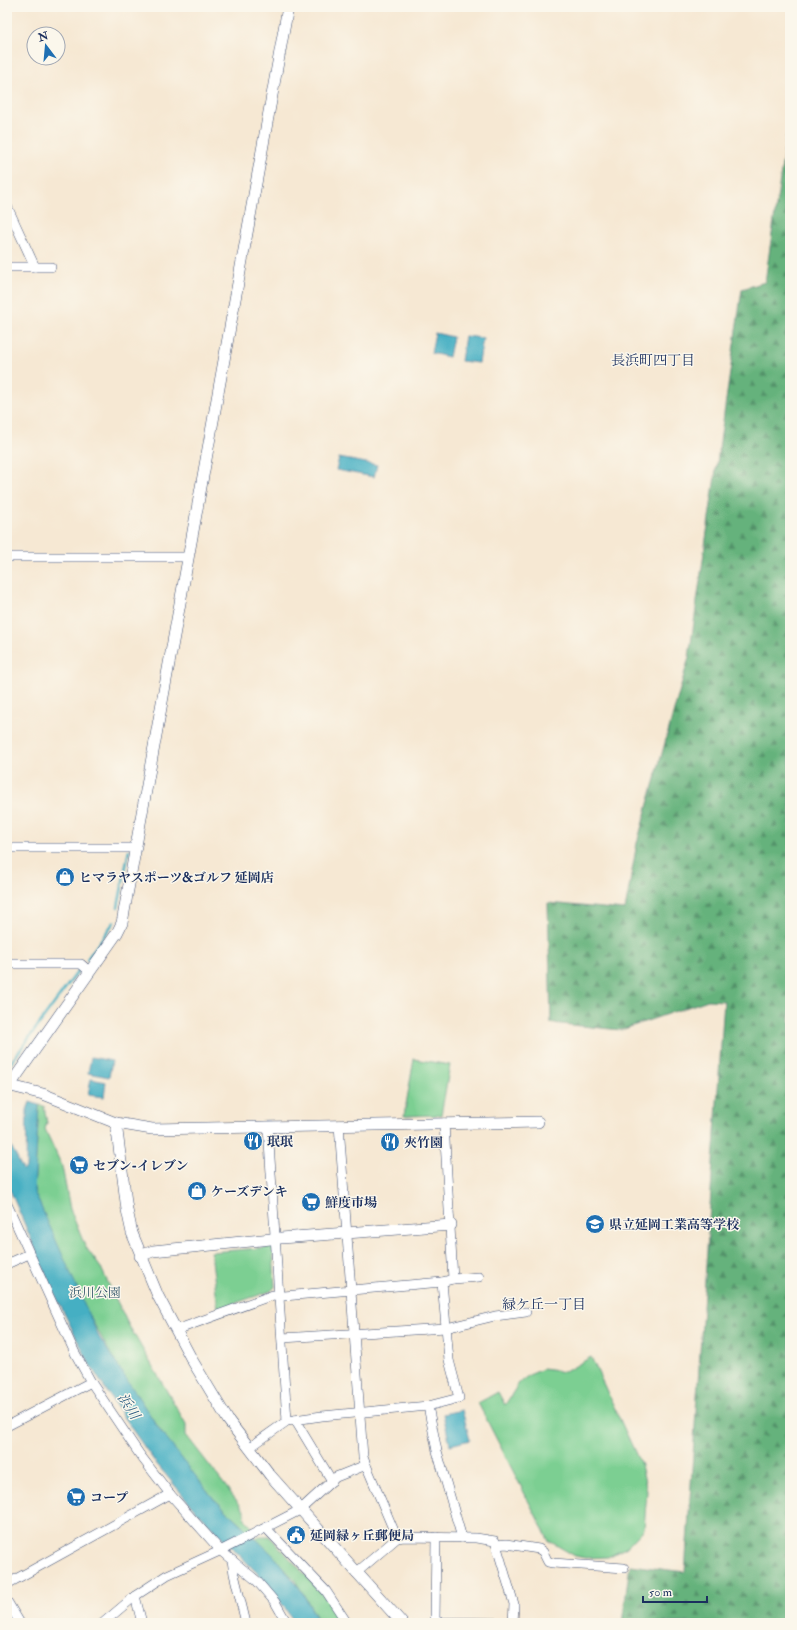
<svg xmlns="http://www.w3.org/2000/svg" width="797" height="1630" viewBox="0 0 797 1630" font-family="'IM FELL Double Pica','Noto Serif JP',serif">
<defs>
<pattern id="forest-firs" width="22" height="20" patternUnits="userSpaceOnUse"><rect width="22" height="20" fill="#65b27c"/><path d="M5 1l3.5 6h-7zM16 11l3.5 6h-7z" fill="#529169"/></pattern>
</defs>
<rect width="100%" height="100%" fill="#fbf7ec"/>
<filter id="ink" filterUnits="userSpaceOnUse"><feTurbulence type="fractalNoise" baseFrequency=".025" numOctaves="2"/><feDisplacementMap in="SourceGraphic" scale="8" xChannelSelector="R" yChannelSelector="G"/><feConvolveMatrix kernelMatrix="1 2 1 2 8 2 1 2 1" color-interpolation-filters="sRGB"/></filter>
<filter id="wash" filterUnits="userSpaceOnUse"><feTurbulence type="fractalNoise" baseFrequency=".012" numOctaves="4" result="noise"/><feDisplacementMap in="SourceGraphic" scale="16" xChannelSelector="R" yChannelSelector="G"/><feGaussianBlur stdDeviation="0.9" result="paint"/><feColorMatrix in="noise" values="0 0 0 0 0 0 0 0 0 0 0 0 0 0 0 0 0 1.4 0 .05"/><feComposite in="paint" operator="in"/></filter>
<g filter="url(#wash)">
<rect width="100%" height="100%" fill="#f6e8d3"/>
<g fill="#7ccf92" stroke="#4c7f78">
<path d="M 414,1059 L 450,1065 L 441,1115 L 404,1116 Z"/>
<path d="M 39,1105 L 44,1106 L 47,1123 L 45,1129 L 62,1166 L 70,1209 L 85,1246 L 101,1268 L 128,1324 L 186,1424 L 186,1435 L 244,1510 L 245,1519 L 253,1527 L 247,1530 L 213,1498 L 170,1445 L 118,1367 L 81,1301 L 34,1191 Z"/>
<path d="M 273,1247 L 275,1287 L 271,1291 L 218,1309 L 211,1252 Z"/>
<path d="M 591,1357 L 641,1465 L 647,1491 L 644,1529 L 627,1547 L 608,1557 L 585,1558 L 575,1556 L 549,1541 L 478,1403 L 498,1392 L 505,1405 L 519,1383 L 529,1375 L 543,1369 L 565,1372 Z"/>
<path d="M 260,1536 L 269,1536 L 323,1594 L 343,1623 L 320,1623 L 295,1580 L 255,1539 Z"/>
</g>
<path fill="url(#forest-firs)" stroke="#40706d" d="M 790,110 L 790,1623 L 622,1623 L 630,1565 L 685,1572 L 724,1001 L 708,1000 L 621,1030 L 551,1023 L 548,903 L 625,910 L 637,843 L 689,657 L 742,289 L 765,282 Z"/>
<g fill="#44afc3" stroke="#306f90">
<path d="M 435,333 L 453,337 L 449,357 L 431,353 Z"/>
<path d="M 465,336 L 483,338 L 479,363 L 461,361 Z"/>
<path d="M 339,458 L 377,465 L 374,477 L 336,470 Z"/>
<path d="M 91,1057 L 112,1061 L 109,1077 L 88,1073 Z"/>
<path d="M 91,1079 L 106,1082 L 104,1097 L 88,1095 Z"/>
<path d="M 30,1102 L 39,1105 L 34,1191 L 99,1337 L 161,1432 L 213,1498 L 273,1555 L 301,1590 L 319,1623 L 295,1623 L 268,1584 L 197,1512 L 155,1462 L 124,1418 L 90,1365 L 54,1293 L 7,1183 L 7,1138 L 23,1170 L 26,1168 L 27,1110 Z"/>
<path d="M 462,1410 L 470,1440 L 450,1445 L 443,1414 Z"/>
</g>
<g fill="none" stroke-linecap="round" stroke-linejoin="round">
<g stroke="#44afc3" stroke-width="2.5">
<path d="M 118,907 L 129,850"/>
<path d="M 87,959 L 114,922"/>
<path d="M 7,1068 L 78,971"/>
</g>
</g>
</g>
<g filter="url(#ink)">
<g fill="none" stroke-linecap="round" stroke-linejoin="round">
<defs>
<g id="minor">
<path d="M 7,206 L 35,267"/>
<path d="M 7,267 L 51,267"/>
<path d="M 7,557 L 188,557"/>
<path d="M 7,848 L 135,848"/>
<path d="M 7,964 L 81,964 L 90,972"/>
<path d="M 268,1127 L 287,1421"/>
<path d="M 7,1204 L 75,1353 L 91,1382 L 140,1455 L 170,1494 L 221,1551 L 257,1581 L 275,1602 L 287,1623"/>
<path d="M 7,1264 L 29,1254"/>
<path d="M 453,1279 L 479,1277"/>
<path d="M 176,1330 L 273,1295 L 284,1296 L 442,1282 L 453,1279 L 444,1123"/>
<path d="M 282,1338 L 446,1328 L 495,1316 L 526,1312"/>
<path d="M 428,1406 L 437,1451 L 462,1538"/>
<path d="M 295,1420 L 332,1481"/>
<path d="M 7,1426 L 91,1382"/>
<path d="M 249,1448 L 287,1421 L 322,1416 L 428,1406 L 459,1398 L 449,1360 L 442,1282"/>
<path d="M 366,1465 L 397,1538"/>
<path d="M 266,1528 L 326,1591 L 347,1623"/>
<path d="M 497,1545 L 506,1544 L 539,1549 L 543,1552 L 548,1562 L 553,1563 L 624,1568"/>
<path d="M 232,1560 L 234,1574 L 246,1623"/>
<path d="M 356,1573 L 397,1538 L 404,1537 L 476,1538 L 495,1541 L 514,1604 L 513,1623"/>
<path d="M 7,1584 L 170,1494"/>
<path d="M 135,1596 L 142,1623"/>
<path d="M 7,1601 L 20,1623"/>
<path d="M 435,1622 L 513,1623"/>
<path d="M 103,1623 L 135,1596 L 167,1575 L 224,1549 L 300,1510 L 336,1477 L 366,1465 L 363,1457 L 339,1125"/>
<path d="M 435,1623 L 436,1537"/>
</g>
<g id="tertiary">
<path d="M 7,1085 L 43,1094 L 116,1123 L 152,1129 L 538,1122"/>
<path d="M 10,1085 L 117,933 L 122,923 L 288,7"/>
<path d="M 116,1123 L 127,1210 L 132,1233 L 158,1296 L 192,1360 L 228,1420 L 270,1475 L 402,1623"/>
<path d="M 140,1256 L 153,1251 L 281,1238 L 451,1225"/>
</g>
</defs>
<use href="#minor" stroke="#3c4b70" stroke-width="10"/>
<use href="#tertiary" stroke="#3c4b70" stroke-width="12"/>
<use href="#minor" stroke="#fff" stroke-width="9"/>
<use href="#tertiary" stroke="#fff" stroke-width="11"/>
</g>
</g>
<defs>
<symbol id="shop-disc" viewBox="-11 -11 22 22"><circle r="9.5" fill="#1f6fb2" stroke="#fbf7ec"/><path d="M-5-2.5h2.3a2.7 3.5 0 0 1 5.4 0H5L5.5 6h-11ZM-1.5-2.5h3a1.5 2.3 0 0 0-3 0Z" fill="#fff"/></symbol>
<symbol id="restaurant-disc" viewBox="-11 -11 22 22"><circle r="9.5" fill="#1f6fb2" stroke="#fbf7ec"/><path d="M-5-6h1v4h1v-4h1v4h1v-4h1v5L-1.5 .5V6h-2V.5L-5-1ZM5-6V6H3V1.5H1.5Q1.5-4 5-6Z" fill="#fff"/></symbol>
<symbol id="supermarket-disc" viewBox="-11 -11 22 22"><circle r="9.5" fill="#1f6fb2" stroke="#fbf7ec"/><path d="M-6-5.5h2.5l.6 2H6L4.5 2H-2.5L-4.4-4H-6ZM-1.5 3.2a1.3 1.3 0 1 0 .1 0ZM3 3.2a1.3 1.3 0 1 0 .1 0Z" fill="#fff"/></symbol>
<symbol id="school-disc" viewBox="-11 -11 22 22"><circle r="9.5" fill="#1f6fb2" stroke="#fbf7ec"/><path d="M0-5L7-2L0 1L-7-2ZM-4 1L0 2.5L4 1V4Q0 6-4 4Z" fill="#fff"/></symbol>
<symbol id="civic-disc" viewBox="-11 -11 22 22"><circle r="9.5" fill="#1f6fb2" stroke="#fbf7ec"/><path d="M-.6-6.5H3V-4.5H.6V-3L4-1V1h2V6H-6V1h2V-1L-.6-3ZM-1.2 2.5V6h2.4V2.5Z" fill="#fff"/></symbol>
</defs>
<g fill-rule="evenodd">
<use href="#shop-disc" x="54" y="866" width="22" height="22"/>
<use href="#restaurant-disc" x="242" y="1130" width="22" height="22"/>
<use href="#restaurant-disc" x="379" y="1131" width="22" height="22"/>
<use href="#supermarket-disc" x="68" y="1154" width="22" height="22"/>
<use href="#shop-disc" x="186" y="1180" width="22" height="22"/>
<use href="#supermarket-disc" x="300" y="1191" width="22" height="22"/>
<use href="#school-disc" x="584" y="1213" width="22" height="22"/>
<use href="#supermarket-disc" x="65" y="1486" width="22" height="22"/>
<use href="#civic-disc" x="285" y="1524" width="22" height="22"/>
</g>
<g text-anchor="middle" stroke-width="3" stroke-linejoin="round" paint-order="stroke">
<g font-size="13" font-weight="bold" fill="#1b2f5e" stroke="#fbf7ec" text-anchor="start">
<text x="79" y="882">ヒマラヤスポーツ&amp;ゴルフ 延岡店</text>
<text x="267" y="1146">珉珉</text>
<text x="404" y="1147">夾竹園</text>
<text x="93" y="1170">セブン-イレブン</text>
<text x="211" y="1196">ケーズデンキ</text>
<text x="325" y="1207">鮮度市場</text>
<text x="609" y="1229">県立延岡工業高等学校</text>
<text x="90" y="1502">コープ</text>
<text x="310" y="1540">延岡緑ヶ丘郵便局</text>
</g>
<g font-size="13" fill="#33576b" stroke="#fbf7ec">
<text x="95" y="1297">浜川公園</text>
</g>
<g font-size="14" fill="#1b2f5e" stroke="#fbf7ec">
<text x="653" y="365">長浜町四丁目</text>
<text x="544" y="1309">緑ケ丘一丁目</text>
</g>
<g font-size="14" font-style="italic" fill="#295c81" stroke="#fbf7ec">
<text transform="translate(129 1406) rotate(57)" y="5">浜川</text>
</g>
</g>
<rect width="797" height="1630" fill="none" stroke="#fbf7ec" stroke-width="24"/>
<g transform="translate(46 46) rotate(344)"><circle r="19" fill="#fbf7ec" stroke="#a1a7b3"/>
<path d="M0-3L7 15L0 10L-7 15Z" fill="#1f6fb2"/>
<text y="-6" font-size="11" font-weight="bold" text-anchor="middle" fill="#1b2f5e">N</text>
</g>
<path d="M643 1596v6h64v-6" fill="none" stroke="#1b2f5e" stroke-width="2"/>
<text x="649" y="1596" font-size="12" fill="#1b2f5e" stroke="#fbf7ec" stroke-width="3" paint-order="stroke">50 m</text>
</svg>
